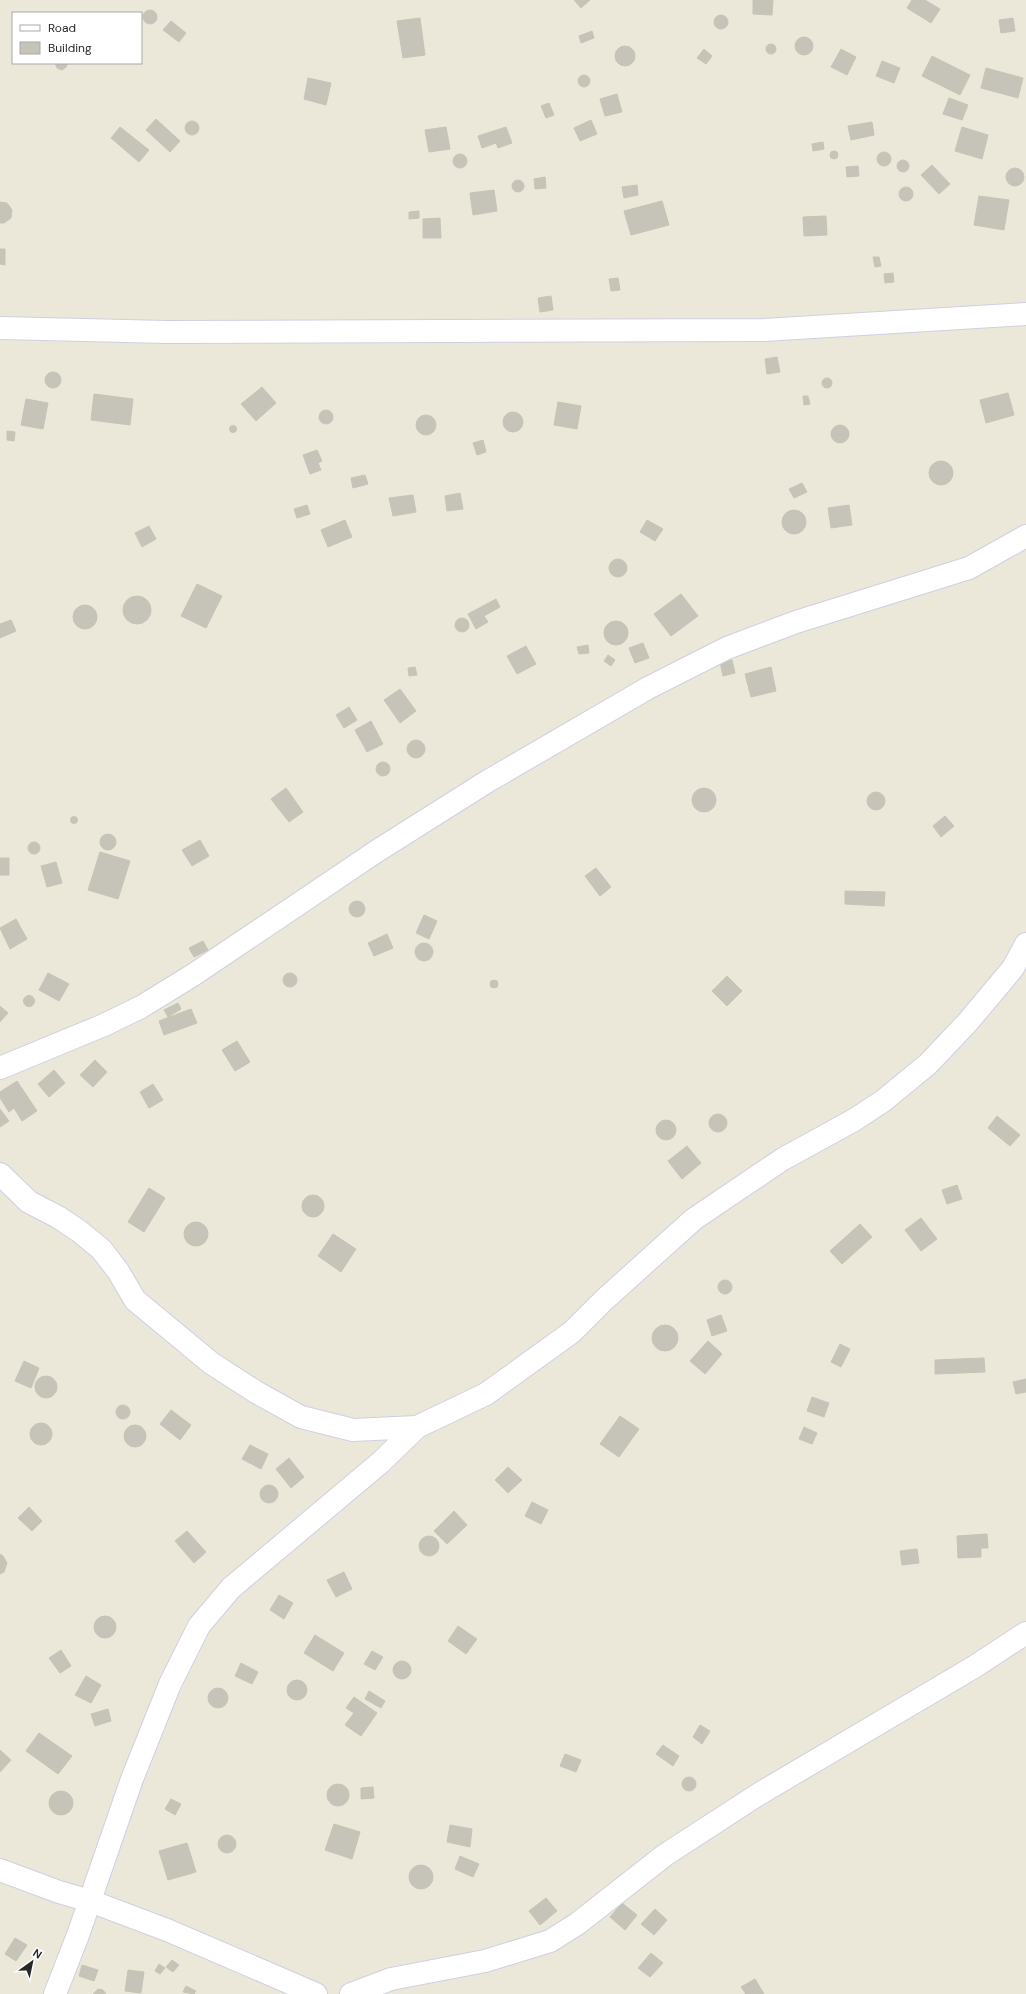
<svg xmlns="http://www.w3.org/2000/svg" width="1026" height="1994" viewBox="0 0 1026 1994" font-family="'DM Sans',sans-serif">
<rect width="100%" height="100%" fill="#ebe8d9"/>
<g fill="#c6c4b9" stroke="#c6c4b3">
<path d="M 574,0 L 590,0 L 581,8 Z"/>
<path d="M 753,0 L 773,0 L 772,15 L 753,14 Z"/>
<path d="M 912,0 L 925,0 L 940,9 L 931,23 L 907,8 Z"/>
<circle cx="150" cy="17" r="7"/>
<circle cx="721" cy="22" r="7"/>
<path d="M 420,18 L 425,55 L 403,58 L 397,21 Z"/>
<path d="M 1013,18 L 1015,31 L 1001,33 L 999,20 Z"/>
<path d="M 171,21 L 186,33 L 179,42 L 163,30 Z"/>
<path d="M 592,31 L 594,38 L 581,43 L 579,36 Z"/>
<circle cx="804" cy="46" r="9"/>
<circle cx="771" cy="49" r="5"/>
<circle cx="625" cy="56" r="10"/>
<path d="M 704,49 L 712,56 L 706,64 L 697,58 Z"/>
<path d="M 841,49 L 856,57 L 847,75 L 831,67 Z"/>
<path d="M 932,56 L 970,75 L 960,95 L 922,76 Z"/>
<path d="M 882,61 L 900,68 L 894,83 L 876,76 Z"/>
<path d="M 55,63 L 68,63 L 66,67 L 62,70 L 57,68 Z"/>
<path d="M 986,68 L 1023,78 L 1018,98 L 981,88 Z"/>
<circle cx="584" cy="81" r="6"/>
<path d="M 308,78 L 331,83 L 326,105 L 304,99 Z"/>
<path d="M 617,94 L 622,112 L 605,116 L 600,99 Z"/>
<path d="M 949,98 L 968,105 L 962,120 L 943,114 Z"/>
<path d="M 549,103 L 554,115 L 546,118 L 541,106 Z"/>
<path d="M 156,119 L 180,141 L 170,152 L 146,130 Z"/>
<path d="M 591,120 L 597,134 L 580,141 L 574,128 Z"/>
<circle cx="192" cy="128" r="7"/>
<path d="M 872,122 L 874,135 L 851,140 L 848,126 Z"/>
<path d="M 120,127 L 149,150 L 139,162 L 111,138 Z"/>
<path d="M 446,127 L 450,149 L 429,152 L 425,130 Z"/>
<path d="M 506,127 L 512,143 L 498,148 L 496,143 L 482,148 L 478,136 Z"/>
<path d="M 962,127 L 988,135 L 982,159 L 955,151 Z"/>
<path d="M 823,142 L 824,149 L 813,151 L 812,144 Z"/>
<circle cx="834" cy="155" r="4"/>
<circle cx="884" cy="159" r="7"/>
<circle cx="460" cy="161" r="7"/>
<circle cx="903" cy="166" r="6"/>
<path d="M 932,165 L 950,184 L 939,194 L 921,175 Z"/>
<path d="M 858,166 L 859,176 L 847,177 L 846,167 Z"/>
<circle cx="1015" cy="177" r="9"/>
<path d="M 545,177 L 546,188 L 535,189 L 534,179 Z"/>
<circle cx="518" cy="186" r="6"/>
<path d="M 637,185 L 638,195 L 624,198 L 622,187 Z"/>
<circle cx="906" cy="194" r="7"/>
<path d="M 494,190 L 497,211 L 473,215 L 470,193 Z"/>
<path d="M 979,196 L 1009,200 L 1004,230 L 974,225 Z"/>
<path d="M 662,201 L 669,225 L 631,235 L 624,211 Z"/>
<path d="M 0,202 L 7,203 L 12,210 L 11,218 L 4,223 L 0,223 Z"/>
<path d="M 419,211 L 419,218 L 409,219 L 409,212 Z"/>
<path d="M 826,216 L 827,235 L 804,236 L 803,217 Z"/>
<path d="M 440,218 L 441,238 L 423,238 L 423,219 Z"/>
<path d="M 0,249 L 5,249 L 5,265 L 0,264 Z"/>
<path d="M 873,257 L 879,257 L 881,266 L 875,267 Z"/>
<path d="M 893,273 L 894,282 L 885,283 L 884,274 Z"/>
<path d="M 618,278 L 620,290 L 611,291 L 609,279 Z"/>
<path d="M 551,296 L 553,310 L 540,312 L 538,298 Z"/>
<path d="M 777,357 L 780,372 L 767,374 L 765,359 Z"/>
<circle cx="53" cy="380" r="8"/>
<circle cx="827" cy="383" r="5"/>
<path d="M 262,387 L 276,403 L 256,421 L 241,404 Z"/>
<path d="M 1008,393 L 1014,415 L 986,423 L 980,400 Z"/>
<path d="M 94,394 L 133,399 L 130,425 L 91,420 Z"/>
<path d="M 803,396 L 808,396 L 810,404 L 804,405 Z"/>
<path d="M 26,399 L 48,403 L 43,429 L 21,425 Z"/>
<path d="M 558,402 L 581,406 L 577,429 L 554,425 Z"/>
<circle cx="326" cy="417" r="7"/>
<circle cx="513" cy="422" r="10"/>
<circle cx="426" cy="425" r="10"/>
<circle cx="840" cy="434" r="9"/>
<circle cx="233" cy="429" r="3.5"/>
<path d="M 7,431 L 15,432 L 14,441 L 7,440 Z"/>
<path d="M 483,440 L 486,452 L 477,455 L 473,443 Z"/>
<path d="M 317,450 L 322,461 L 318,463 L 321,470 L 310,474 L 303,455 Z"/>
<circle cx="941" cy="473" r="12"/>
<path d="M 365,475 L 368,484 L 353,488 L 351,478 Z"/>
<path d="M 802,483 L 807,492 L 794,498 L 789,489 Z"/>
<path d="M 460,493 L 463,509 L 447,511 L 445,496 Z"/>
<path d="M 413,495 L 416,512 L 393,516 L 389,498 Z"/>
<path d="M 307,505 L 310,514 L 297,518 L 294,509 Z"/>
<path d="M 849,505 L 852,525 L 831,528 L 828,508 Z"/>
<circle cx="794" cy="522" r="12"/>
<path d="M 345,520 L 352,537 L 328,547 L 321,530 Z"/>
<path d="M 647,520 L 663,529 L 655,541 L 640,532 Z"/>
<path d="M 149,526 L 156,539 L 142,547 L 135,533 Z"/>
<circle cx="618" cy="568" r="9"/>
<path d="M 197,584 L 222,596 L 206,628 L 181,616 Z"/>
<path d="M 681,594 L 698,616 L 671,636 L 654,614 Z"/>
<circle cx="137" cy="610" r="14"/>
<path d="M 496,599 L 500,607 L 484,616 L 488,622 L 476,629 L 468,614 Z"/>
<circle cx="85" cy="617" r="12"/>
<circle cx="462" cy="625" r="7"/>
<path d="M 11,620 L 16,631 L 0,638 L 0,624 Z"/>
<circle cx="616" cy="633" r="12"/>
<path d="M 643,643 L 649,658 L 635,663 L 629,648 Z"/>
<path d="M 588,645 L 589,653 L 579,654 L 577,647 Z"/>
<path d="M 526,646 L 536,664 L 517,674 L 507,656 Z"/>
<path d="M 608,655 L 615,660 L 611,666 L 604,661 Z"/>
<path d="M 732,660 L 735,673 L 723,676 L 720,662 Z"/>
<path d="M 415,667 L 417,675 L 409,676 L 408,668 Z"/>
<path d="M 771,667 L 776,691 L 751,697 L 745,674 Z"/>
<path d="M 400,689 L 416,711 L 400,723 L 384,700 Z"/>
<path d="M 349,707 L 357,720 L 344,728 L 336,715 Z"/>
<path d="M 371,721 L 383,744 L 367,752 L 355,730 Z"/>
<circle cx="416" cy="749" r="9"/>
<circle cx="383" cy="769" r="7"/>
<circle cx="704" cy="800" r="12"/>
<path d="M 286,788 L 303,812 L 289,822 L 271,799 Z"/>
<circle cx="876" cy="801" r="9"/>
<path d="M 945,816 L 954,826 L 941,837 L 933,826 Z"/>
<circle cx="74" cy="820" r="3.5"/>
<circle cx="108" cy="842" r="8"/>
<path d="M 200,840 L 209,856 L 192,866 L 182,850 Z"/>
<circle cx="34" cy="848" r="6"/>
<path d="M 100,852 L 130,861 L 118,899 L 88,890 Z"/>
<rect x="0" y="858" width="9" height="17"/>
<path d="M 56,862 L 62,883 L 47,887 L 41,866 Z"/>
<path d="M 596,868 L 611,887 L 600,896 L 585,876 Z"/>
<path d="M 845,891 L 885,892 L 884,906 L 845,904 Z"/>
<circle cx="357" cy="909" r="8"/>
<path d="M 424,915 L 437,921 L 429,939 L 416,933 Z"/>
<path d="M 16,919 L 27,939 L 10,949 L 0,928 Z"/>
<path d="M 387,934 L 393,948 L 374,956 L 368,943 Z"/>
<path d="M 203,941 L 208,950 L 194,957 L 189,948 Z"/>
<circle cx="424" cy="952" r="9"/>
<circle cx="290" cy="980" r="7"/>
<path d="M 48,973 L 69,984 L 59,1001 L 39,990 Z"/>
<path d="M 727,976 L 742,991 L 727,1006 L 712,991 Z"/>
<circle cx="494" cy="984" r="4"/>
<circle cx="29" cy="1001" r="5.5"/>
<path d="M 178,1003 L 181,1009 L 168,1017 L 164,1010 Z"/>
<path d="M 0,1006 L 8,1013 L 0,1022 Z"/>
<path d="M 191,1009 L 197,1023 L 164,1035 L 159,1021 Z"/>
<path d="M 237,1041 L 250,1062 L 235,1071 L 222,1050 Z"/>
<path d="M 95,1060 L 107,1072 L 93,1087 L 80,1075 Z"/>
<path d="M 54,1070 L 65,1083 L 49,1097 L 38,1084 Z"/>
<path d="M 17,1081 L 37,1111 L 22,1121 L 14,1108 L 9,1112 L 0,1098 L 0,1092 Z"/>
<path d="M 153,1084 L 163,1100 L 149,1108 L 140,1092 Z"/>
<path d="M 0,1109 L 9,1121 L 0,1127 Z"/>
<circle cx="718" cy="1123" r="9"/>
<path d="M 997,1116 L 1020,1135 L 1010,1146 L 988,1128 Z"/>
<circle cx="666" cy="1130" r="10"/>
<path d="M 687,1146 L 701,1163 L 682,1179 L 668,1161 Z"/>
<path d="M 957,1185 L 962,1199 L 947,1204 L 942,1190 Z"/>
<path d="M 149,1188 L 165,1198 L 144,1232 L 128,1222 Z"/>
<circle cx="313" cy="1206" r="11"/>
<path d="M 921,1218 L 937,1239 L 921,1251 L 905,1230 Z"/>
<circle cx="196" cy="1234" r="12"/>
<path d="M 860,1224 L 872,1237 L 842,1264 L 830,1251 Z"/>
<path d="M 333,1234 L 356,1249 L 341,1272 L 318,1256 Z"/>
<circle cx="725" cy="1287" r="7"/>
<path d="M 721,1315 L 727,1331 L 712,1336 L 707,1320 Z"/>
<circle cx="665" cy="1338" r="13"/>
<path d="M 708,1341 L 722,1354 L 705,1374 L 690,1361 Z"/>
<path d="M 840,1344 L 850,1349 L 841,1367 L 831,1362 Z"/>
<path d="M 984,1358 L 985,1372 L 935,1374 L 935,1360 Z"/>
<path d="M 24,1361 L 39,1368 L 31,1388 L 15,1381 Z"/>
<circle cx="46" cy="1387" r="11"/>
<path d="M 1026,1379 L 1026,1392 L 1016,1394 L 1013,1382 Z"/>
<path d="M 812,1397 L 829,1403 L 824,1417 L 807,1411 Z"/>
<circle cx="123" cy="1412" r="7"/>
<path d="M 171,1410 L 191,1425 L 180,1440 L 160,1424 Z"/>
<path d="M 620,1416 L 639,1429 L 619,1457 L 600,1444 Z"/>
<circle cx="41" cy="1434" r="11"/>
<circle cx="135" cy="1436" r="11"/>
<path d="M 804,1427 L 817,1433 L 812,1444 L 799,1439 Z"/>
<path d="M 250,1445 L 268,1454 L 261,1469 L 242,1459 Z"/>
<path d="M 289,1458 L 304,1477 L 291,1488 L 276,1469 Z"/>
<path d="M 508,1467 L 522,1480 L 508,1493 L 495,1480 Z"/>
<circle cx="269" cy="1494" r="9"/>
<path d="M 532,1502 L 548,1510 L 541,1524 L 525,1516 Z"/>
<path d="M 29,1507 L 42,1521 L 32,1531 L 18,1518 Z"/>
<path d="M 454,1511 L 467,1525 L 447,1544 L 434,1531 Z"/>
<path d="M 187,1531 L 206,1552 L 194,1563 L 175,1541 Z"/>
<path d="M 987,1534 L 988,1548 L 981,1548 L 981,1557 L 958,1558 L 957,1536 Z"/>
<circle cx="429" cy="1546" r="10"/>
<path d="M 917,1549 L 919,1563 L 902,1565 L 900,1551 Z"/>
<path d="M 0,1554 L 3,1556 L 7,1563 L 4,1572 L 0,1574 Z"/>
<path d="M 344,1572 L 352,1589 L 336,1597 L 327,1580 Z"/>
<path d="M 279,1595 L 293,1603 L 284,1619 L 270,1610 Z"/>
<circle cx="105" cy="1627" r="11"/>
<path d="M 458,1626 L 477,1639 L 466,1654 L 448,1641 Z"/>
<path d="M 315,1635 L 344,1653 L 333,1671 L 304,1653 Z"/>
<path d="M 61,1650 L 71,1666 L 60,1673 L 49,1658 Z"/>
<path d="M 372,1651 L 383,1657 L 375,1670 L 364,1664 Z"/>
<circle cx="402" cy="1670" r="9"/>
<path d="M 241,1663 L 258,1672 L 252,1684 L 235,1676 Z"/>
<path d="M 86,1676 L 101,1685 L 91,1703 L 75,1695 Z"/>
<circle cx="297" cy="1690" r="10"/>
<circle cx="218" cy="1698" r="10"/>
<path d="M 369,1691 L 385,1701 L 381,1708 L 365,1699 Z"/>
<path d="M 354,1697 L 377,1713 L 361,1736 L 345,1725 L 354,1713 L 346,1708 Z"/>
<path d="M 108,1709 L 111,1721 L 95,1726 L 91,1714 Z"/>
<path d="M 700,1725 L 710,1731 L 702,1744 L 693,1737 Z"/>
<path d="M 39,1733 L 72,1756 L 58,1774 L 26,1751 Z"/>
<path d="M 663,1745 L 679,1756 L 673,1766 L 656,1754 Z"/>
<path d="M 0,1750 L 11,1760 L 0,1772 Z"/>
<path d="M 565,1754 L 581,1760 L 576,1772 L 560,1766 Z"/>
<circle cx="689" cy="1784" r="7"/>
<circle cx="338" cy="1795" r="11"/>
<path d="M 373,1787 L 374,1798 L 361,1799 L 361,1788 Z"/>
<circle cx="61" cy="1803" r="12"/>
<path d="M 171,1799 L 181,1804 L 175,1815 L 165,1809 Z"/>
<path d="M 334,1824 L 360,1832 L 352,1859 L 325,1850 Z"/>
<path d="M 450,1825 L 472,1829 L 470,1847 L 447,1842 Z"/>
<circle cx="227" cy="1844" r="9"/>
<path d="M 187,1843 L 196,1872 L 168,1880 L 159,1851 Z"/>
<path d="M 460,1856 L 479,1864 L 473,1877 L 455,1869 Z"/>
<circle cx="421" cy="1877" r="12"/>
<path d="M 546,1898 L 557,1911 L 540,1925 L 529,1911 Z"/>
<path d="M 622,1903 L 637,1915 L 625,1930 L 610,1917 Z"/>
<path d="M 655,1909 L 667,1920 L 654,1935 L 641,1924 Z"/>
<path d="M 15,1938 L 27,1945 L 16,1961 L 5,1954 Z"/>
<path d="M 651,1953 L 663,1963 L 650,1977 L 638,1968 Z"/>
<path d="M 172,1960 L 179,1965 L 173,1972 L 166,1967 Z"/>
<path d="M 159,1964 L 165,1968 L 160,1974 L 155,1971 Z"/>
<path d="M 82,1965 L 98,1970 L 94,1981 L 79,1976 Z"/>
<path d="M 128,1970 L 144,1972 L 141,1993 L 125,1991 Z"/>
<path d="M 755,1979 L 764,1994 L 746,1994 L 741,1987 Z"/>
<path d="M 186,1986 L 196,1991 L 194,1994 L 183,1992 Z"/>
<path d="M 98,1989 L 103,1990 L 106,1994 L 93,1994 Z"/>
</g>
<g fill="none" stroke-linecap="round" stroke-linejoin="round">
<defs>
<g id="minor">
<path d="M 0,1068 L 104,1025 L 141,1007 L 193,975 L 377,851 L 488,781 L 648,688 L 727,648 L 796,622 L 969,568 L 1026,536"/>
<path d="M 0,1174 L 29,1202 L 58,1217 L 79,1231 L 101,1249 L 118,1271 L 135,1300 L 211,1363 L 256,1392 L 301,1417 L 353,1430 L 417,1427"/>
<path d="M 0,1870 L 59,1892 L 90,1901 L 167,1930 L 316,1994"/>
<path d="M 55,1994 L 78,1935 L 132,1779 L 170,1684 L 199,1626 L 231,1588 L 381,1462 L 417,1427 L 486,1394 L 572,1332 L 604,1300 L 694,1219 L 783,1159 L 854,1120 L 883,1101 L 928,1064 L 967,1023 L 1013,968 L 1026,944"/>
<path d="M 351,1994 L 391,1979 L 485,1961 L 550,1941 L 577,1924 L 665,1855 L 759,1794 L 974,1667 L 1026,1633"/>
</g>
<path id="tertiary" d="M 0,328 L 167,332 L 764,330 L 1026,314"/>
</defs>
<use href="#minor" stroke="#d0cfe2" stroke-width="24"/>
<use href="#tertiary" stroke="#d0cfe2" stroke-width="24"/>
<use href="#minor" stroke="#fff" stroke-width="22"/>
<use href="#tertiary" stroke="#fff" stroke-width="22"/>
</g>
<rect x="12" y="12" width="130" height="52" fill="#ffffff" stroke="#a9a9a9"/>
<rect x="20" y="25" width="20" height="6" fill="#ffffff" stroke="#a9a9a9"/>
<text x="48" y="32" font-size="12" fill="#282828">Road</text>
<rect x="20" y="42" width="20" height="12" fill="#c6c4b9" stroke="#a9a9a9"/>
<text x="48" y="52" font-size="12" fill="#282828">Building</text>
<g transform="translate(32 1962) rotate(33)" stroke="#ffffff" stroke-width="3" paint-order="stroke">
<path d="M0-3L7 15L0 10L-7 15Z" fill="#282828"/>
<text y="-6" font-size="11" font-weight="bold" text-anchor="middle" fill="#282828">N</text>
</g>
</svg>
